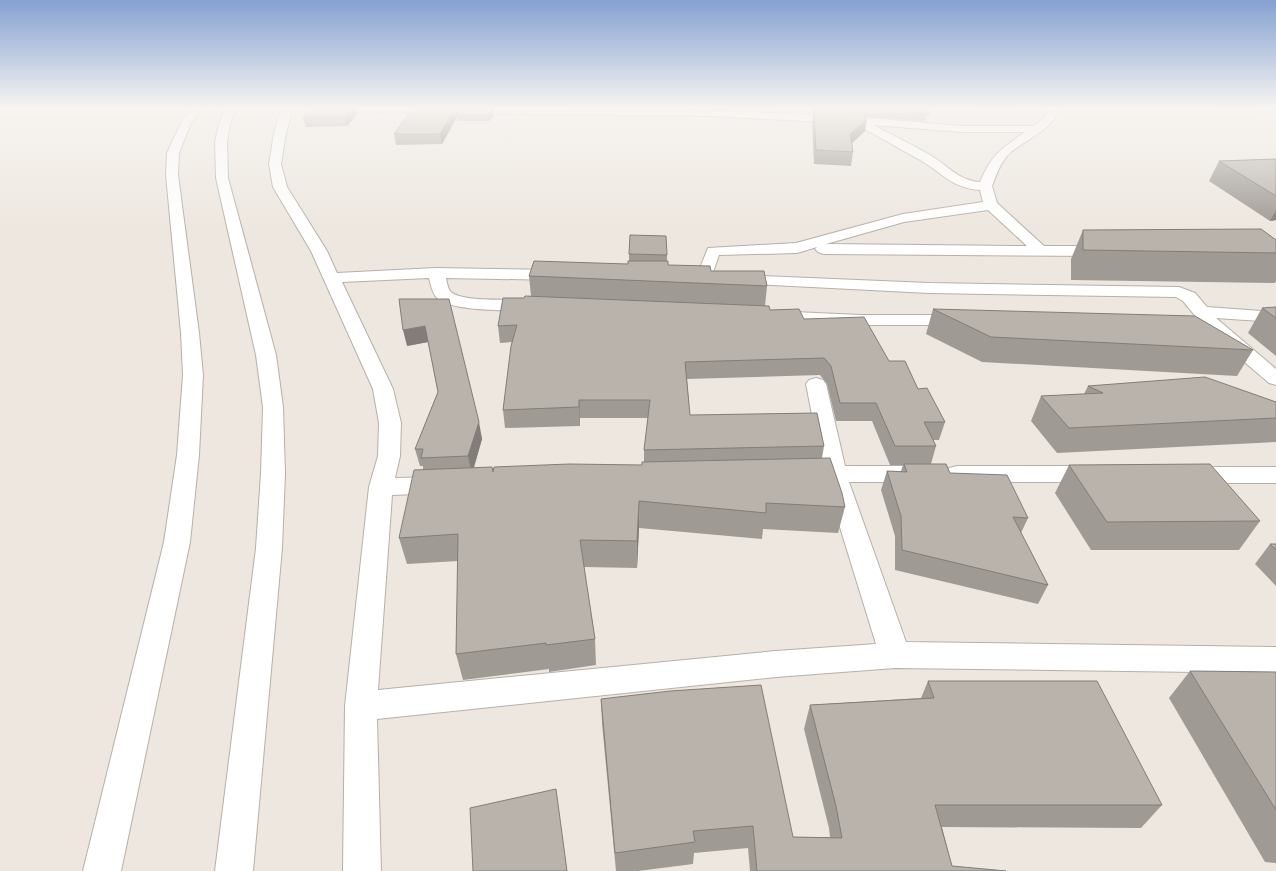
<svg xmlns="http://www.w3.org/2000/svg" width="1276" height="871" viewBox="0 0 1276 871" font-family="'DM Sans',sans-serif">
<rect width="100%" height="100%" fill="#ede7df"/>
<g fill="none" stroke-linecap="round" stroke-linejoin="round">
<defs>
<g id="minor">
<path d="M 282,107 L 476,107 L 712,110 L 856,117 L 962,126 L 1034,126 L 1044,118 L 1048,111 L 1048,107 L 1058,107 C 1058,129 1020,141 1007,156 C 1000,164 996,175 992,186 L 997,203 L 1044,246 L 1103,246 L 1108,248 L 1111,251 L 1108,254 L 1103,256 L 823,254 L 818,252 L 815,249 L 817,247 L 797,253 L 719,255 L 710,281 L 704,283 L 681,281 L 679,278 L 681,275 L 698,273 L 708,248 L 796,243 L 903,214 L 983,202 L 980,190 C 951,188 943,173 920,160 C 901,149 882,139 863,128 L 862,126 L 863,124 L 712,116 L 292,111 L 286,133 L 281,164 L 287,187 L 327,251 L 337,273 L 436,268 L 559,270 L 565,272 L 567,275 L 565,278 L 559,280 L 446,278 C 447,283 448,289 451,292 C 466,304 517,297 537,302 L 540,306 L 537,310 L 531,311 C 510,310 452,312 437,298 C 432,293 431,285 429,278 L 342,282 L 393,389 L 401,423 L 400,456 L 395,478 L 441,477 L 449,479 L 453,485 L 449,491 L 441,493 L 392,495 L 378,690 L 776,651 L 876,644 L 826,482 L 805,482 L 797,480 L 793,474 L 797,468 L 805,466 L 822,466 L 806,384 L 809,380 L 816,378 L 823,380 L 826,384 L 845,466 L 915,466 L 923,468 L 927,474 L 923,480 L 915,482 L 849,482 L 906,642 L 1276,647 L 1276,673 L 895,668 L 776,677 L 377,719 L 381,871 L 343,871 L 345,706 L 369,487 L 378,456 L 379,423 L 373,389 L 311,251 L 273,187 L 269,164 L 274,133 ZM 873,125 L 962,132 L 1025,132 C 1001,149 992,154 980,182 C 959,181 947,165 930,155 C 911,144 892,135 873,125 ZM 988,210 L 1027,246 L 826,244 L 904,222 Z"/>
<path d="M 1222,107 L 1276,107 L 1276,112 L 1227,110 Z"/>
<path d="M 736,275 L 929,283 L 1179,287 L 1195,293 L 1207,307 L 1276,312 L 1276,322 L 1216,318 L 1276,369 L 1276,385 L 1269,383 L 1206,329 L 1183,301 L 1176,297 L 929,293 L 730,283 L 728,280 L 730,277 Z"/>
<path d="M 773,311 L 860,315 L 959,315 L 965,316 L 968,320 L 965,324 L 959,325 L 860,325 L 767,320 L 764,316 L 767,312 Z"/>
<path d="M 957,466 L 1095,466 L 1103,468 L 1107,474 L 1103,480 L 1095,482 L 957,482 L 949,480 L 945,474 L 949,468 Z"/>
<path d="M 1189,467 L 1276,467 L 1276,483 L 1189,483 L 1181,481 L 1177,475 L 1181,469 Z"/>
</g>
<g id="secondary">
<path d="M 192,107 L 202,107 L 191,123 L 179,153 L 178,175 L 199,333 L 203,375 L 199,455 L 190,542 L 121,871 L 83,871 L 164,542 L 177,455 L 183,375 L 181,333 L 166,175 L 167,153 L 181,123 Z"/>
<path d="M 226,107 L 236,107 L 230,124 L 227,142 L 228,178 L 276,355 L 283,407 L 285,473 L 282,548 L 253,871 L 215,871 L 256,548 L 261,473 L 263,407 L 256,355 L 216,178 L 215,142 L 219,124 Z"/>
</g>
</defs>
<use href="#minor" stroke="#b6b0a8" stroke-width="2"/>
<use href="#secondary" stroke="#b6b0a8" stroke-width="2"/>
<use href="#minor" fill="#fff" fill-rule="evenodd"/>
<use href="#secondary" fill="#fff" fill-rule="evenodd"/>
</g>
<g fill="#9f9a94">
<path d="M 313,107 L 356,107 L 358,113 L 347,126 L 306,127 L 303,118 Z"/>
<path d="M 414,107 L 457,107 L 458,113 L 493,109 L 494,115 L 489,121 L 457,121 L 457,117 L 442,144 L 396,145 L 394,134 Z"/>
<path d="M 811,107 L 931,107 L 929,116 L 926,116 L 925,121 L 865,117 L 865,131 L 852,143 L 853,152 L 851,166 L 814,164 L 812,123 L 813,113 L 812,113 Z"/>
<path d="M 955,107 L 1013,107 L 1012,110 Z"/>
<path d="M 1276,159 L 1276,220 L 1270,221 L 1209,181 L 1219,161 Z"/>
<path d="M 1083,230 L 1276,240 L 1276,281 L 1275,283 L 1071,280 L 1071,259 Z"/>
<path d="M 629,254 L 667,255 L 667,261 L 668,265 L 711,271 L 767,286 L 765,306 L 770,310 L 804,319 L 889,361 L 918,389 L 945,422 L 939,440 L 933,440 L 936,446 L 931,464 L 950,473 L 1028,518 L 1021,533 L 1048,585 L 1038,604 L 895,570 L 895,536 L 881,490 L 887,471 L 901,471 L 903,465 L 890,465 L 872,421 L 836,421 L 827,384 L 820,375 L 687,379 L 690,415 L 824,446 L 822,458 L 845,507 L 838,533 L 763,529 L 762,539 L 639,528 L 637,568 L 584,567 L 595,639 L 596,665 L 549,672 L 549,669 L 463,680 L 456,654 L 458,561 L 407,564 L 399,538 L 423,469 L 423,466 L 420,466 L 415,449 L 438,392 L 428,342 L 407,346 L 449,299 L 482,439 L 474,467 L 493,472 L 642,465 L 644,462 L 644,450 L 648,418 L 580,418 L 580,426 L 505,428 L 503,410 L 512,342 L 500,343 L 498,326 L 524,298 L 531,296 L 529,276 L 628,264 L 629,261 Z"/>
<path d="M 1276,307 L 1276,356 L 1248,333 L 1262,308 Z"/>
<path d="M 933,309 L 1253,350 L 1237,376 L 982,362 L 926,334 Z"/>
<path d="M 1088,386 L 1276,402 L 1276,442 L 1057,453 L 1031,421 L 1041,396 L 1084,394 Z"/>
<path d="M 1069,465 L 1260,521 L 1239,550 L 1091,550 L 1055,493 Z"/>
<path d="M 1270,544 L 1276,544 L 1276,586 L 1255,564 Z"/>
<path d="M 1190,671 L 1276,672 L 1276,863 L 1265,862 L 1169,698 Z"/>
<path d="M 928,681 L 1162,805 L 1141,828 L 942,827 L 952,866 L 1006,871 L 750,871 L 748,848 L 694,853 L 693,864 L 638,871 L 616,871 L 602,723 L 601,699 L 793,837 L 830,837 L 829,828 L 804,729 L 810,705 L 921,698 Z"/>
</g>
<g fill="#827d78">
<path d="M 353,107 L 356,107 L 358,113 L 347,126 L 345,116 Z"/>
<path d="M 456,107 L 457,107 L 458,114 L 456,115 L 457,117 L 442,144 L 440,134 Z"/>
<path d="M 493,109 L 494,115 L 489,121 L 488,115 Z"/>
<path d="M 867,119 L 865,131 L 848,147 L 850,134 Z"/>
<path d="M 1276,210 L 1276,220 L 1270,221 Z"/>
<path d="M 425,326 L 428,342 L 407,346 L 403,330 Z"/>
<path d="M 579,400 L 580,418 L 580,426 L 579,407 Z"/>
<path d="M 479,422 L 482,439 L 472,474 L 468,456 Z"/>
<path d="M 639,501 L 639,528 L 637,568 L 637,541 Z"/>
</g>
<g fill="#b9b3ac" stroke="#827d78">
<path d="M 313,107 L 353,107 L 345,116 L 303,118 Z"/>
<path d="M 414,107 L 456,107 L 440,134 L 394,134 Z"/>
<path d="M 869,107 L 925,107 L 927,111 Z"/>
<path d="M 462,108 L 493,109 L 488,115 L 456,115 Z"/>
<path d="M 814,111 L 863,113 L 864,116 L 867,119 L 850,134 L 853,152 L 816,150 Z"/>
<path d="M 1276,159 L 1276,196 L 1219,161 Z"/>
<path d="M 1261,229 L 1276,240 L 1276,253 L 1083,250 L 1083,230 Z"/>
<path d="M 630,235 L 666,236 L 667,255 L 629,254 Z"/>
<path d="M 534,261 L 628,264 L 628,261 L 668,261 L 668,265 L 710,266 L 711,271 L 764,271 L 767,286 L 529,276 Z"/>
<path d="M 525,296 L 769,306 L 770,310 L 799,309 L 804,319 L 864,317 L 889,361 L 905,361 L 918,389 L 927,388 L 945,422 L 924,422 L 936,446 L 895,446 L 876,403 L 840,403 L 831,366 L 824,358 L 685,362 L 690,415 L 817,413 L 824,446 L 644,450 L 650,400 L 579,400 L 579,407 L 503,410 L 511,346 L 517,325 L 498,326 L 503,298 L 524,298 Z"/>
<path d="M 399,299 L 449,299 L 479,422 L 468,456 L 421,458 L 423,449 L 415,449 L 438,392 L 425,326 L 403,330 Z"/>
<path d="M 1276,307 L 1276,318 L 1262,308 Z"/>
<path d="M 933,309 L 1195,316 L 1253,350 L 991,337 Z"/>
<path d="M 1205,377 L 1276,402 L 1276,418 L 1069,428 L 1041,396 L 1103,393 L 1088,386 Z"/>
<path d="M 830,458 L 842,493 L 845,507 L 766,503 L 766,513 L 639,501 L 637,541 L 580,540 L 595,639 L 546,645 L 546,643 L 456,654 L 458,534 L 399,538 L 414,470 L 492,467 L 493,472 L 494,467 L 569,464 L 642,465 L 642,462 Z"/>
<path d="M 904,464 L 946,464 L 950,473 L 1007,475 L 1028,518 L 1013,517 L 1048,585 L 902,550 L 901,516 L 887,471 L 907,472 Z"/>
<path d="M 1210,464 L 1260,521 L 1107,522 L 1069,465 Z"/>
<path d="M 1270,544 L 1276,544 L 1276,550 Z"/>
<path d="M 1190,671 L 1276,672 L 1276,810 Z"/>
<path d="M 928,681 L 1097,681 L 1162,805 L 935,805 L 952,866 L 1006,871 L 757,871 L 753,826 L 693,831 L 695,842 L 615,853 L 601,699 L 670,691 L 761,685 L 793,837 L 842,838 L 836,806 L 810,705 L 934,698 Z"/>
<path d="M 556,789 L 567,871 L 473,871 L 470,808 Z"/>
</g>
<linearGradient id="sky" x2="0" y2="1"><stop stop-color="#85a1d2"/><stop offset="0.47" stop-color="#f7f4f1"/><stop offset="1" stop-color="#f7f4f1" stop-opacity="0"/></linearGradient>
<rect width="1276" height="229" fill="url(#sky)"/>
</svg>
